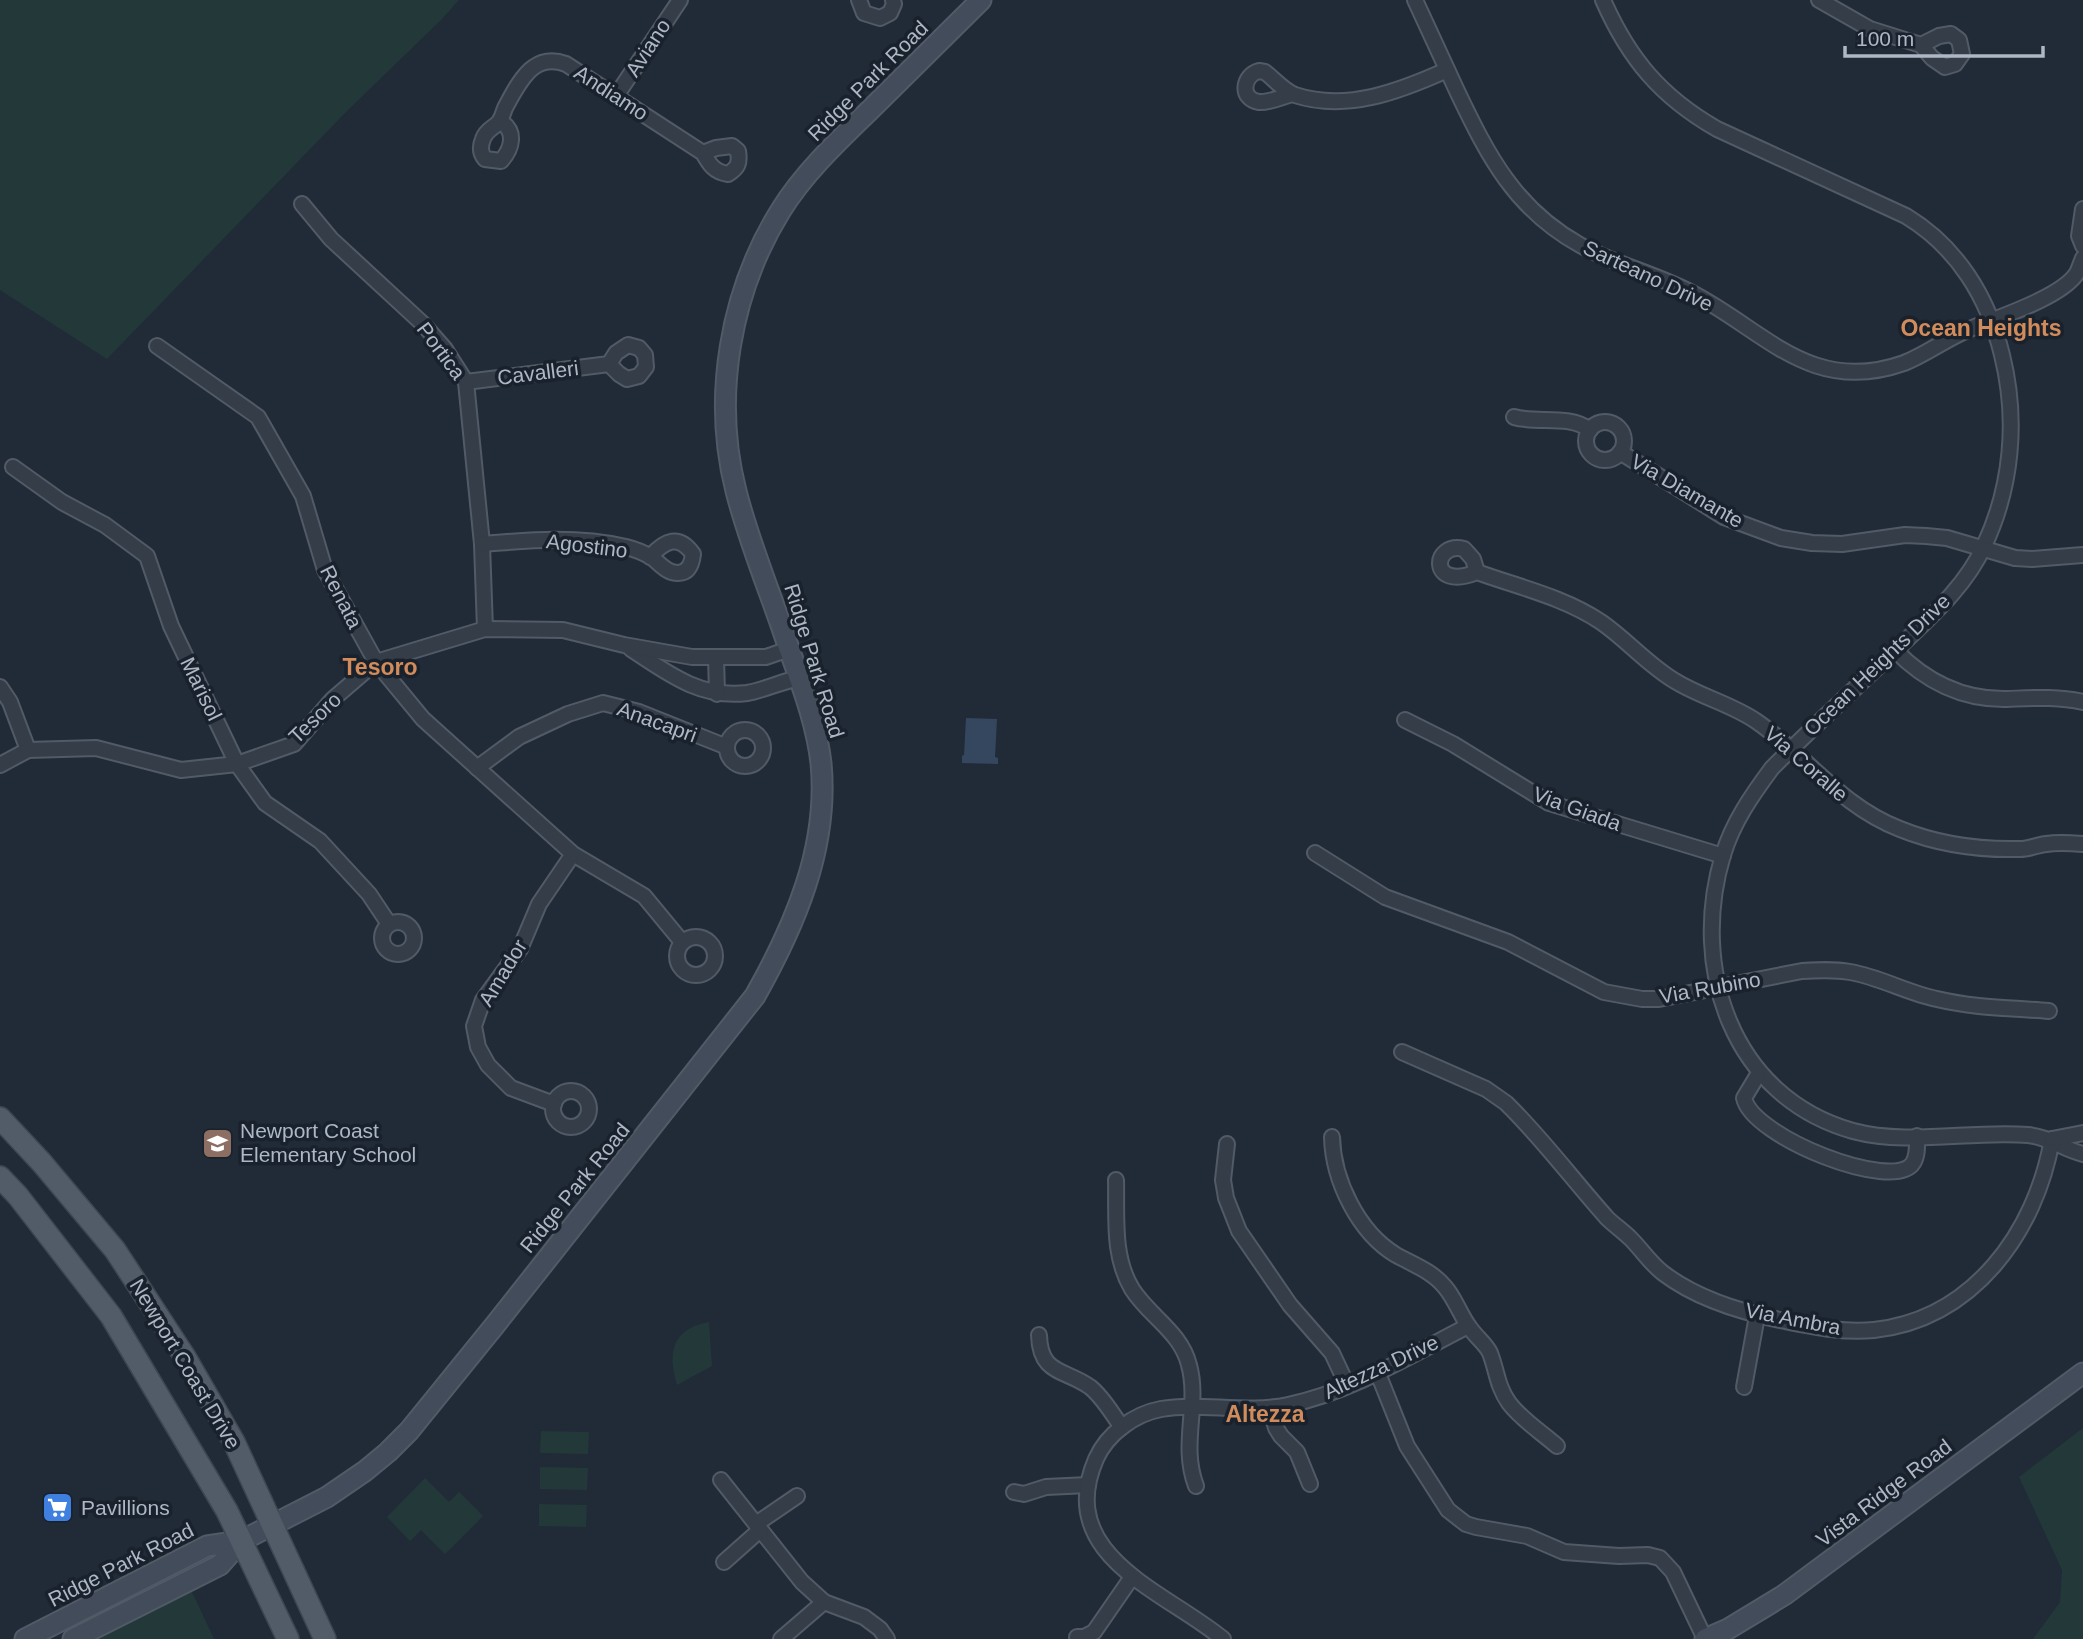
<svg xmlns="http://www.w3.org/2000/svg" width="2083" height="1639" viewBox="0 0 2083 1639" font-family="Arial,sans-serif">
<rect width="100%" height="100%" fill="#202b37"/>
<g fill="#233839">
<path d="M 0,0 L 459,0 L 441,20 L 347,111 L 107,359 L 0,290 Z"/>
<path d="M 709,1322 L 712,1366 L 677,1385 C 667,1352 672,1329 709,1322 Z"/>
<path d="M 2083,1428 L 2083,1639 L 2033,1639 L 2060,1602 L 2062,1570 L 2019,1477 Z"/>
<path d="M 541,1431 L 589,1432 L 588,1454 L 540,1453 Z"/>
<path d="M 540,1467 L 588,1468 L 587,1490 L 540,1489 Z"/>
<path d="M 425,1478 L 449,1502 L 459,1492 L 483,1516 L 445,1554 L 421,1530 L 410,1541 L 387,1517 Z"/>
<path d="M 539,1504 L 587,1505 L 586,1527 L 539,1526 Z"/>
<path d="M 192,1592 L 214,1639 L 93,1639 Z"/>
</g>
<path fill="#34475f" d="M 966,718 L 997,719 L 995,757 L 998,758 L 998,764 L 962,763 L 962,756 L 964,755 Z"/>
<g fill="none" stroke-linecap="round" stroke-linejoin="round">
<defs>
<g id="street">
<path d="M 859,0 L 864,13 L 880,18 L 890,13 L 894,4 L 893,0"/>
<path d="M 1415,0 C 1429,31 1443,61 1457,91 C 1488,156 1515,209 1580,245 C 1616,265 1656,274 1692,293 C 1764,330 1811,396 1904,363 C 1927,354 1947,338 1970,329 C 1997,318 2062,297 2077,273 C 2079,269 2081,263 2083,258"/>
<path d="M 1603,0 C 1629,59 1661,97 1717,129 L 1906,216 C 1957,247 1988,297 2002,355 C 2018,419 2012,487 1984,546 C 1965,588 1927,620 1895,651 C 1854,689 1812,728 1772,768 C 1752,795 1733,822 1723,855 C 1689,968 1732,1097 1853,1131 C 1909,1146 1972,1130 2028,1135 C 2049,1137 2063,1149 2083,1154"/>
<path d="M 1819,0 L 1870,29 L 1921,45 L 1932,58 L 1945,67 L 1955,64 L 1962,54 L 1959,40 L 1951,34 L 1939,36 L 1921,45"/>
<path d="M 1292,94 C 1282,97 1269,103 1259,102 C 1239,99 1243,75 1259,71 L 1265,72 C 1274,79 1284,91 1295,95 C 1347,112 1400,91 1447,70"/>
<path d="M 616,96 L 680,0"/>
<path d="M 500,121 C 517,131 512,149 501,161 L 485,159 C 480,153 480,146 483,139 C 486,130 492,129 498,123 C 502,119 503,113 505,108 C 512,95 522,75 534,67 C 544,60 555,60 566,64 L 703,153 C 710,165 714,172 728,174 C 738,168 740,163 738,151 L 732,146 L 716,148 L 703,153"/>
<path d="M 302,204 L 331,239 L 423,324 L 445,349 L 466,382 L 482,544 L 485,629"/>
<path d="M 2083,209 L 2079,236 L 2083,246"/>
<path d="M 157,346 L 258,417 L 303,496 L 325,570 L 376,662 L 423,719 L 573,854 L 644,896 L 682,942"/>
<path d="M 466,382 L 609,364 L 616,353 L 628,345 L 639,348 L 645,355 L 646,367 L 639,376 L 627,379 L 619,374 L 609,364"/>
<path d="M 1514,417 C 1538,424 1569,414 1590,430"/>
<circle cx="1605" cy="441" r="19"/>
<path d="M 1620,452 L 1724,517 L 1781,538 L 1812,543 L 1842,544 L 1905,535 L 1926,536 L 1947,538 L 2015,558 L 2032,559 L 2083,555"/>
<path d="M 13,467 L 62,502 L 105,525 L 147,556 L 171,626 L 237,764 L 265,803 L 320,841 L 369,894 L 389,924"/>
<path d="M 482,544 C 531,540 577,536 626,547 C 634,549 644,553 651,557 C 660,563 666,573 678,573 C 689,573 692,563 693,554 C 679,534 665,540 650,557"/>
<path d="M 1477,572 L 1473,559 L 1464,549 C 1432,541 1428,592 1477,572 C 1518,587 1564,597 1601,622 C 1627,640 1648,665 1675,681 C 1701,697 1731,704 1756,721 C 1807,756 1840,806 1900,829 C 1937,844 1980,850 2020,849 C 2029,849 2037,845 2046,844 C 2058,842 2071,843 2083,844"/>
<path d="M 631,649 C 667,673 701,699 747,693 C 765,690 782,681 800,678"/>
<path d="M 1895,650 C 1925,681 1963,700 2007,699 C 2033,698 2057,696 2083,702"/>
<path d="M 716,657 L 717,694"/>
<path d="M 0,687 L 10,702 L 28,750"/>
<path d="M 1405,720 L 1453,744 L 1549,803 L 1723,856"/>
<circle cx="745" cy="748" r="18"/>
<path d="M 0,765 L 28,750 L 96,748 L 181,770 L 237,764 L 294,744 L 333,699 L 376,662 L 485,629 L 563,630 L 624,645 L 692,657 L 766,657 L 789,649"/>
<path d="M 477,768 L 519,737 L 568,714 L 603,703 L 639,712 L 727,747"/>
<path d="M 1315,853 L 1385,897 L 1508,942 L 1604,992 L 1642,999 L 1659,999 L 1802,971 C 1818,970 1834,969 1850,972 C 1880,977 1907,993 1937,999 C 1974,1008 2012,1008 2049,1011"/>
<circle cx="398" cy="938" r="16"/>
<circle cx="696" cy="956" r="19"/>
<path d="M 1402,1052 L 1486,1089 L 1506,1103 C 1542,1138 1573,1180 1607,1218 C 1614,1225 1623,1231 1631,1239 C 1642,1250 1650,1263 1663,1273 C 1697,1299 1744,1313 1785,1321 C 1815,1327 1844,1333 1874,1330 C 1973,1319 2036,1232 2052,1139"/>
<path d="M 1759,1073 L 1744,1098 C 1752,1137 1894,1193 1913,1163 C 1918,1155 1917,1145 1917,1136"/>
<circle cx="571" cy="1109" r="18"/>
<path d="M 554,1104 L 511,1088 L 488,1065 L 478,1047 L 474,1026 L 483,1000 L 520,949 L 539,904 L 573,854"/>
<path d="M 1332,1137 C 1333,1180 1358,1232 1396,1255 C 1414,1265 1432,1271 1445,1287 C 1456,1300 1460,1315 1470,1328 C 1476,1337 1486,1344 1490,1353 C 1497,1371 1497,1386 1509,1403 C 1522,1420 1541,1432 1557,1446"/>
<path d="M 2052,1139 L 2083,1133"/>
<path d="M 1227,1144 L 1223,1180 L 1226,1198 L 1239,1231 L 1290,1305 L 1332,1353 L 1347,1385"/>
<path d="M 1116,1180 C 1117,1216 1112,1256 1132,1289 C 1149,1316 1181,1332 1189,1365 C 1200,1405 1180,1444 1196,1486"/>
<path d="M 1039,1335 C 1040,1375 1065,1369 1090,1387 C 1103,1397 1112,1414 1122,1427"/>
<path d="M 1377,1371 L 1407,1446 L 1448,1510 L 1466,1524 L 1476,1527 L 1527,1536 L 1564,1552 L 1619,1556 L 1648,1555 L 1660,1558 L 1673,1572 L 1705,1639"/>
<path d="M 1744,1387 L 1757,1316"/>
<path d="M 1270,1408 L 1276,1428 L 1281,1436 L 1297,1452 L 1310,1484"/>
<path d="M 721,1480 L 802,1582 L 824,1602 L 864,1617 L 880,1629 L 887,1639"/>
<path d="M 1014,1492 L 1024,1494 L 1046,1487 L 1088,1485"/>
<path d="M 756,1524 L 797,1496"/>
<path d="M 724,1562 L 760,1530"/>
<path d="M 1077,1637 L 1084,1637 L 1094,1632 L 1132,1577"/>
<path d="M 781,1639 L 824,1602"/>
<path d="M 1223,1639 C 1165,1591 1054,1556 1096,1459 C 1107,1434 1134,1414 1161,1409 C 1201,1402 1245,1414 1288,1405 C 1351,1392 1411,1355 1468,1326"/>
</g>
<g id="secondary">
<path d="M 25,1639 L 207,1546 L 241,1541 L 327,1497 L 365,1471 L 388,1452 L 409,1431 L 495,1325 L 755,996 C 795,925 829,847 821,763 C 816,719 798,676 784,634 C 768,587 748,539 736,491 C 712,397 730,292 781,210 C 804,173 838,141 870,110 C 907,73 944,37 981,0"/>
<path d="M 73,1639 L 220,1565 L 241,1541"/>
<path d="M 1705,1639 L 1728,1629 L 1784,1595 L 2083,1373"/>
</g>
<g id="primary">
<path d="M 0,1118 L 42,1163 L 115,1250 L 185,1357 L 234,1442 L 325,1639"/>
<path d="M 0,1177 L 18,1196 L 111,1316 L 227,1511 L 288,1639"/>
</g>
</defs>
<use href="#street" stroke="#515a66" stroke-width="18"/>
<use href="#secondary" stroke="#515a66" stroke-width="23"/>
<use href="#primary" stroke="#3d4651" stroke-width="24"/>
<use href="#street" stroke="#343d48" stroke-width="14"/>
<use href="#secondary" stroke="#424c5b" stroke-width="19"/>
<use href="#primary" stroke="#525c68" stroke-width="21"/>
</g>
<defs>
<symbol id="school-square" viewBox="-11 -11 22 22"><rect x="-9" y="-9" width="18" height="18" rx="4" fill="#8d6e63" stroke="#19222c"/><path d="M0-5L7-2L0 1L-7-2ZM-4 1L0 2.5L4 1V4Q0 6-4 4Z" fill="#fff"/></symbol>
<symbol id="supermarket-square" viewBox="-11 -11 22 22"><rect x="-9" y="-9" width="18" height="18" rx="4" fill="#3f7fe0" stroke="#19222c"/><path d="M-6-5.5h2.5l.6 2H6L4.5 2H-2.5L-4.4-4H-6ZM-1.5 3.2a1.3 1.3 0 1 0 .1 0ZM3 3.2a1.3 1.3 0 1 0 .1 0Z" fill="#fff"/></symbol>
</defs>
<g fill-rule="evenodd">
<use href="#school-square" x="200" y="1126" width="35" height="35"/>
<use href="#supermarket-square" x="40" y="1490" width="35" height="35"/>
</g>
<g text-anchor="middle" stroke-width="7" stroke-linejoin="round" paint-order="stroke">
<g font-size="21" fill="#aeb7c5" stroke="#19222c">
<text transform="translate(648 48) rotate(-57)" y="7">Aviano</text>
<text transform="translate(868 81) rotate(-45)" y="7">Ridge Park Road</text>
<text transform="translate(611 93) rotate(33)" y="7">Andiamo</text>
<text transform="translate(1648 276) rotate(25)" y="7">Sarteano Drive</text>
<text transform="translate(441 351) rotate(53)" y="7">Portica</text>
<text transform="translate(538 373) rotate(-7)" y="7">Cavalleri</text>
<text transform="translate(1687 491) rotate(30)" y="7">Via Diamante</text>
<text transform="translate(587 546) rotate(7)" y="7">Agostino</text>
<text transform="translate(341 597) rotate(63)" y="7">Renata</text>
<text transform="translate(814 661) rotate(73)" y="7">Ridge Park Road</text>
<text transform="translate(1877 665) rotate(-44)" y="7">Ocean Heights Drive</text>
<text transform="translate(201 689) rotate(64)" y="7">Marisol</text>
<text transform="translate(315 718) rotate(-44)" y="7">Tesoro</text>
<text transform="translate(657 722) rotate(20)" y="7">Anacapri</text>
<text transform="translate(1806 764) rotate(41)" y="7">Via Coralle</text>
<text transform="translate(1577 809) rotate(20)" y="7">Via Giada</text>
<text transform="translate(503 973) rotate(-59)" y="7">Amador</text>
<text transform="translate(1710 988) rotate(-10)" y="7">Via Rubino</text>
<text transform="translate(575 1188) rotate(-51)" y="7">Ridge Park Road</text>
<text transform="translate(1793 1319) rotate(11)" y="7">Via Ambra</text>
<text transform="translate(185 1364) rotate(59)" y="7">Newport Coast Drive</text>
<text transform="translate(1381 1367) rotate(-25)" y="7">Altezza Drive</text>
<text transform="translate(1884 1493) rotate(-37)" y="7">Vista Ridge Road</text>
<text transform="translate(121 1565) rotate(-27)" y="7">Ridge Park Road</text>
</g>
<g font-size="21" fill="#aeb7c5" stroke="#19222c" text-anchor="start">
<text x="240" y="1138">Newport Coast<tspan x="240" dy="24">Elementary School</tspan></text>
<text x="81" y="1515">Pavillions</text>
</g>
<g font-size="23" font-weight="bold" fill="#d28c5b" stroke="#19222c">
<text x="1981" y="336">Ocean Heights</text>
<text x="380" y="675">Tesoro</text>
<text x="1265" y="1422">Altezza</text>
</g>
</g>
<path d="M1845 46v10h198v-10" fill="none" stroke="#aeb7c5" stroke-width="3.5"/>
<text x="1856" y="46" font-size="21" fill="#aeb7c5" stroke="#19222c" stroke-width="5" paint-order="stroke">100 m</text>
</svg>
